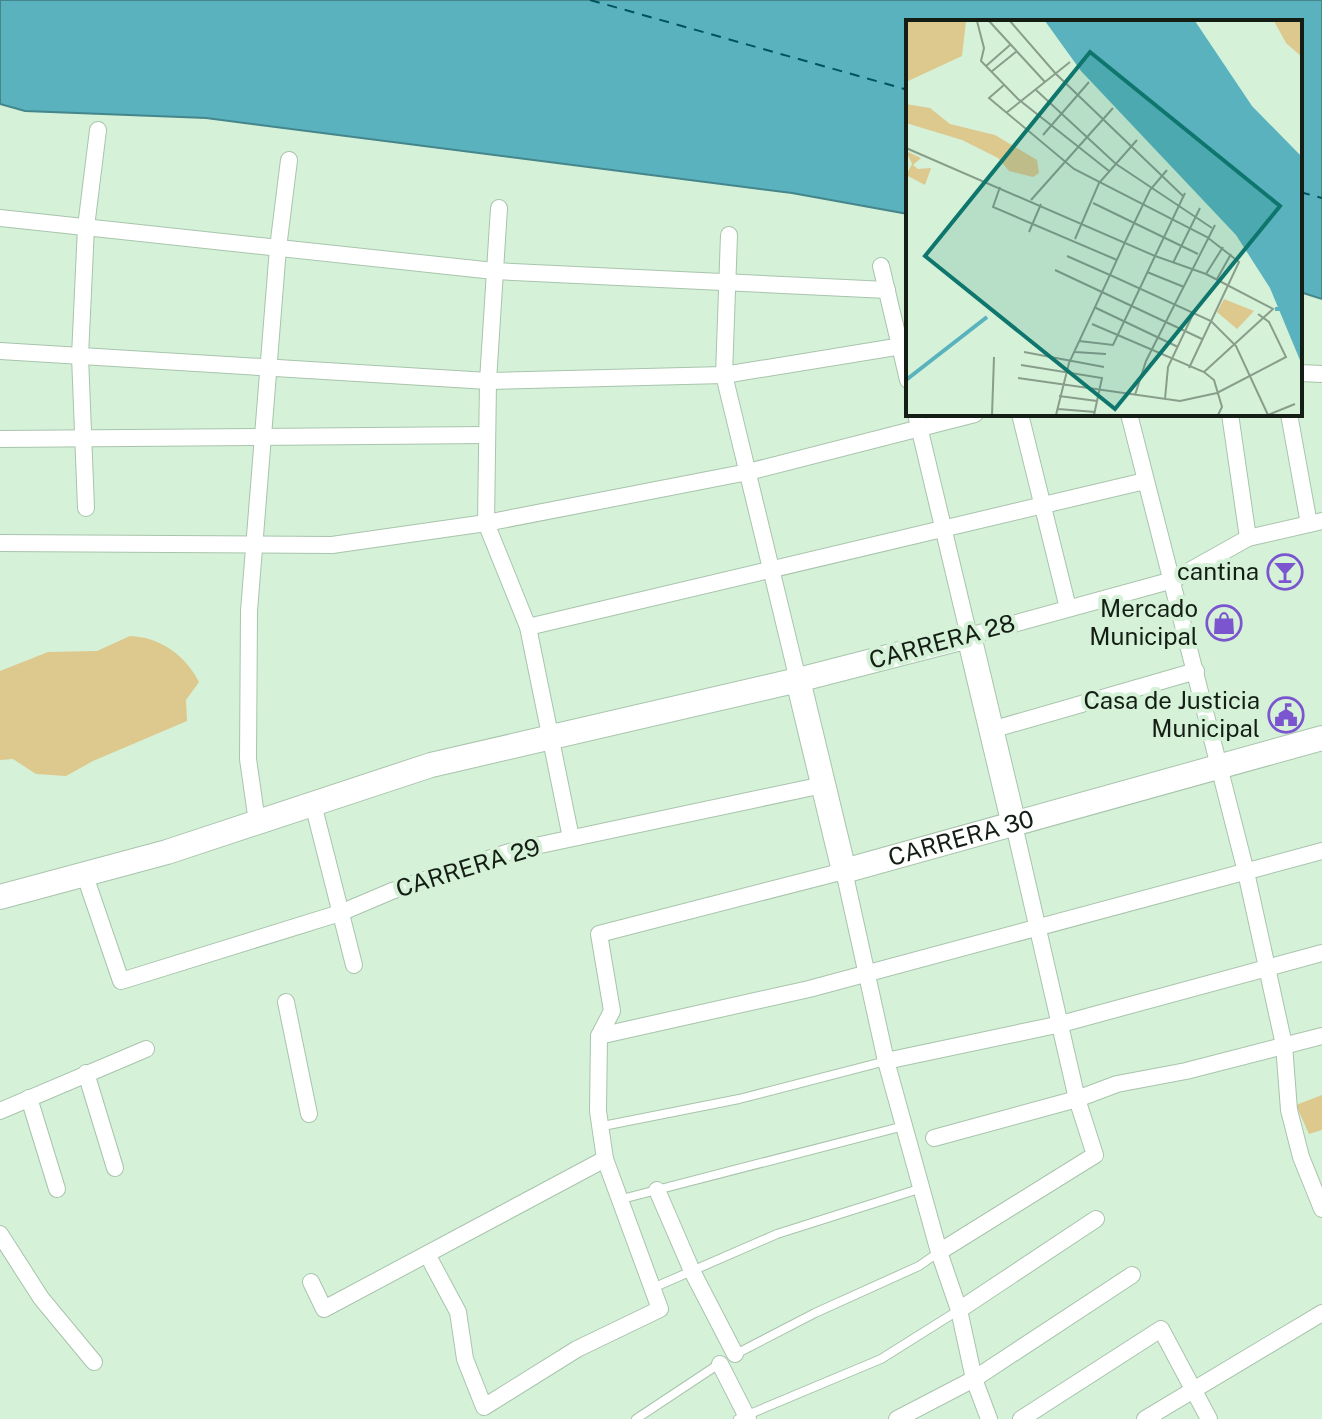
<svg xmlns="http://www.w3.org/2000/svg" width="1322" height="1419" viewBox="0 0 1322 1419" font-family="'Public Sans',sans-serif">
<rect width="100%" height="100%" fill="#d5f1d8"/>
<g fill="#ddc88e">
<path d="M 130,636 C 160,637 185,655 199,682 L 186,700 L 187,721 L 93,761 L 66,776 L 36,774 L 13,759 L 0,760 L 0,671 L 48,652 L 97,651 Z"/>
<path d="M 1322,1095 L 1322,1130 L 1309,1134 L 1296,1105 Z"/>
</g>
<path fill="#59b2bd" stroke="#44868b" stroke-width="2" d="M 0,0 L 1322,0 L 1322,299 L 1300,292 L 1300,22 L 908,22 L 908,214 L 792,193 L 206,118 L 25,111 L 0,104 Z"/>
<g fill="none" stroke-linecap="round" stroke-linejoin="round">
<g stroke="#00535c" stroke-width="2" stroke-dasharray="10 8" stroke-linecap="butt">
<path d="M 590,0 L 908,90"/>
<path d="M 1300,192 L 1322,198"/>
</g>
<defs>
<g id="lane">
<path d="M 603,1126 L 739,1099 L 886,1061"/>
<path d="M 622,1199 L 904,1126"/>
<path d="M 655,1287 L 777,1234 L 922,1188"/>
<path d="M 734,1355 L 815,1313 L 919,1266 L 939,1252"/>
<path d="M 636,1419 L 722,1362"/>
<path d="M 738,1419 L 881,1359 L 959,1310"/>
</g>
<g id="street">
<path d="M 499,208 L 488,381 L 486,523 L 528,627 L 571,838"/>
<path d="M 0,218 L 494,271 L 887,290"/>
<path d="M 729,235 L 724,375 L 798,680"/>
<path d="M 881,266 L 908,380"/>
<path d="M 0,351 L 488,381 L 724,375 L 908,345"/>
<path d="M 1300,373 L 1322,374"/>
<path d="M 916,414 L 969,636 L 1173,580 L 1248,538 L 1322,521"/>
<path d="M 1020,414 L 1068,608"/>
<path d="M 1129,414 L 1246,872 L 1284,1045 L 1289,1110 L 1301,1157 L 1322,1209"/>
<path d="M 1230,414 L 1248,538"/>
<path d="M 1289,414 L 1309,524"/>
<path d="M 0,439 L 487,435"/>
<path d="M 86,508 L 80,356 L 86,227 L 98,130"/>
<path d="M 0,543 L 332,545 L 486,523 L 748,472 L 975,414"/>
<path d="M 528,627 L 1145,481"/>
<path d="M 991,730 L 1196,671"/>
<path d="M 313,804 L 354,965"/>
<path d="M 257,822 L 248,759 L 249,611 L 278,248 L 289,160"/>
<path d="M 84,873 L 121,981 L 340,913 L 392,891 L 512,851 L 823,785"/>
<path d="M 286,1002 L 309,1114"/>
<path d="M 599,1036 L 809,989 L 1322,851"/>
<path d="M 886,1061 L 1061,1024 L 1322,953"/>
<path d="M 86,1073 L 115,1168"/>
<path d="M 29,1098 L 57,1189"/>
<path d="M 0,1111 L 146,1049"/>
<path d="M 934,1138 L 1077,1099 L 1117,1084 L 1186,1071 L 1322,1036"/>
<path d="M 657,1190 L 692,1271 L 735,1354"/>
<path d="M 0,1234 L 41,1298 L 94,1362"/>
<path d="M 939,1252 L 1095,1155 L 1077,1099 L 1014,825"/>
<path d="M 428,1256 L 458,1312 L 465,1359 L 484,1407 L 577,1349 L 660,1309 L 605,1159 L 598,1111 L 599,1036 L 612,1011 L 599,934 L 844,871 L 886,1061 L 939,1252 L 959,1310 L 974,1379 L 989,1419"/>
<path d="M 311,1282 L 324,1309 L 605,1159"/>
<path d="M 959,1310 L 1096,1219"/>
<path d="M 720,1364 L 748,1419"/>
<path d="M 897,1419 L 974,1379 L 1132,1275"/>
<path d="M 1021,1419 L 1161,1329 L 1209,1419"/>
<path d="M 1145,1419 L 1322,1313"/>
</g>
<g id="secondary">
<path id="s1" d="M 798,680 L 844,871 L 1322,738"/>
<path d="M 0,897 L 167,852 L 431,765 L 798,680 L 969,636 L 1014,825"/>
</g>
</defs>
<use href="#lane" stroke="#a8c4ac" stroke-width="10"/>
<use href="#street" stroke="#a8c4ac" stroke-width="18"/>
<use href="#secondary" stroke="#a8c4ac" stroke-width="26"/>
<use href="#lane" stroke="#fff" stroke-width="8"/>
<use href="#street" stroke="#fff" stroke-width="16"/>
<use href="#secondary" stroke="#fff" stroke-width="24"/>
</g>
<defs>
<symbol id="bar-ring" viewBox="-11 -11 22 22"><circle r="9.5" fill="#d5f1d8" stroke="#7b55cf" stroke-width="1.5"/><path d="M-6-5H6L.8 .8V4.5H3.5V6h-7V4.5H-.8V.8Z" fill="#7b55cf"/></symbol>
<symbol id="shop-ring" viewBox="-11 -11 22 22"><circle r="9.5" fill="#d5f1d8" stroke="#7b55cf" stroke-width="1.5"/><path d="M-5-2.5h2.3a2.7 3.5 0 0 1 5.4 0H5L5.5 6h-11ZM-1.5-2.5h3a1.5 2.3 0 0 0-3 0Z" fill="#7b55cf"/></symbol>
<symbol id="civic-ring" viewBox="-11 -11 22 22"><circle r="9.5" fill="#d5f1d8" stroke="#7b55cf" stroke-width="1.5"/><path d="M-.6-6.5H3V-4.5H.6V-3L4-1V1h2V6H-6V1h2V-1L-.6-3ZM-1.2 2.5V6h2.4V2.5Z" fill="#7b55cf"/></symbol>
</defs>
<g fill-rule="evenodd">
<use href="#bar-ring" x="1265" y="552" width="40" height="40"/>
<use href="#shop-ring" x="1204" y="603" width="40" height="40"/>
<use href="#civic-ring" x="1266" y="695" width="40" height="40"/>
</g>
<g text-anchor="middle" stroke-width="8" stroke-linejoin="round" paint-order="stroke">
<g font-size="24" fill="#141e15" stroke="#d5f1d8" text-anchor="end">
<text x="1259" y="580">cantina</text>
<text x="1198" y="617">Mercado<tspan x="1198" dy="28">Municipal</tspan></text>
<text x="1260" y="709">Casa de Justicia<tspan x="1260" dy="28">Municipal</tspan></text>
</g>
<g font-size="24" fill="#141e15" stroke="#d5f1d8">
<text transform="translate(942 642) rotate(-15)" y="8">CARRERA 28</text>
<text dy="8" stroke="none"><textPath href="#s1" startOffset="318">CARRERA 30</textPath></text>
<text transform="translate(468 868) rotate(-17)" y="8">CARRERA 29</text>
</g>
</g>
<g transform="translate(906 20)">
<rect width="396" height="396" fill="#d5f1d8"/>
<path d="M 0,1 L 60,1 L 56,36 L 0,62 ZM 368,1 L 396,1 L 396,37 L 380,23 ZM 0,84 L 24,88 L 44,104 L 89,115 L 131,140 L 133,153 L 127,157 L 103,151 L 92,138 L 56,120 L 0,103 ZM 0,131 L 15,138 L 7,145 L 12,149 L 25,148 L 19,165 L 0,155 L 6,144 ZM 318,279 L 348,291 L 331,309 L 311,292 Z" fill="#ddc88e"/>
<path d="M 139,1 L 289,1 L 346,86 L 396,137 L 396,345 L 364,268 L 330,215 L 175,51 Z" fill="#59b2bd"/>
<path fill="none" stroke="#59b2bd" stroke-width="4" d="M 199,1 L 396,274M 369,289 L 396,289M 0,360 L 81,297"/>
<path fill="none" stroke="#889d8a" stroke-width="2" d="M 71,1 L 78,28 L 75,41 L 112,79 L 203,151M 83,1 L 139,62M 104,1 L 150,54 L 278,177M 80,46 L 104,25M 85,52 L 111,31M 98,65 L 83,78 L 168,149 L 301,217 L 333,242 L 283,348M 130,70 L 210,144 L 306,208M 100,93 L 164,42M 137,115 L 183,62M 0,128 L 249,236 L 234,268M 94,167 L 87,187 L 211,240M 279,173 L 249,236 L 300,254 L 367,289 L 298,352M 125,180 L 207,88M 187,183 L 292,234M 123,212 L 135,184M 169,219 L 193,163 L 231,120M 219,222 L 244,170 L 261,150M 219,222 L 204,255 L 305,301 L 330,326 L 362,395M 267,243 L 294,188M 149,250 L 296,319M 241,252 L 278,267M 300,254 L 317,227M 311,259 L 325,234M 188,287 L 272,327M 186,304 L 298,352 L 308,360 L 316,387 L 312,395M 173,321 L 207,325 L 234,268M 118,332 L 198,347M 169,332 L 200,334M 115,345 L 196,358 L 188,395M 112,358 L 274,381 L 311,373 L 380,337 L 363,302 L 352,294M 229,375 L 240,341 L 309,205M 153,376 L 191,381M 259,379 L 262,347 L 288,292M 152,389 L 189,392M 86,395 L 88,337M 150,395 L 163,343 L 204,255 L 161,236M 362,395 L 389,384"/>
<path fill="#0f766e" fill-opacity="0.15" stroke="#0f766e" stroke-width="4" d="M 184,32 L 374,186 L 209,389 L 19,236 Z"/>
<rect width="396" height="396" fill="none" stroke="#141e15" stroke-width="4"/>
</g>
</svg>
